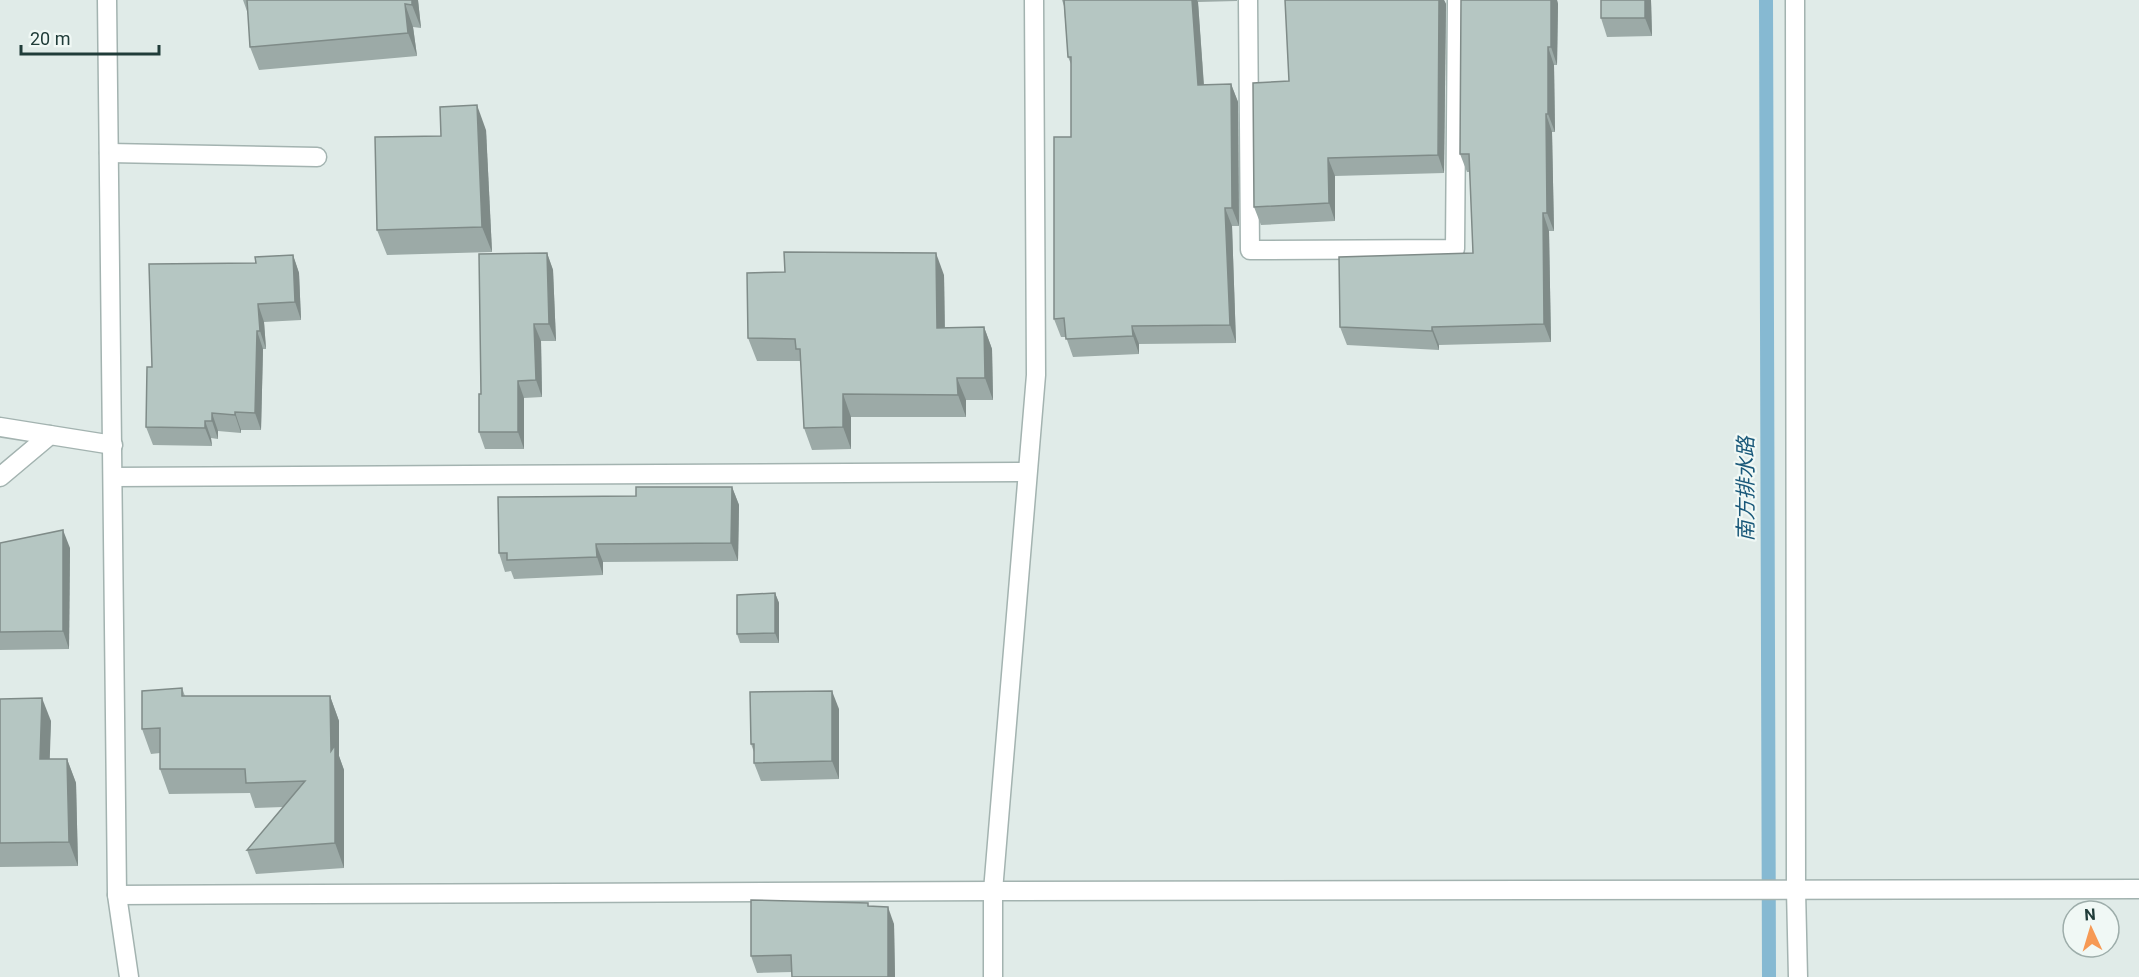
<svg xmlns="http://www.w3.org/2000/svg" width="2139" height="977" viewBox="0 0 2139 977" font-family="Roboto,'Noto Sans JP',sans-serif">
<rect width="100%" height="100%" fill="#e0ebe8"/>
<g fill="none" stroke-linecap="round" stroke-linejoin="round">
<path stroke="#86b9d2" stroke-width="14" d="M 1766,0 L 1769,977"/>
<defs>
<g id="minor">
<path d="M 107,0 L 117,895 L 129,977"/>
<path d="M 1248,0 L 1250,250 L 1455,249 L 1457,0"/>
<path d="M 1795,0 L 1796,890 L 1798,977"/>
<path d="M 109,153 L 317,157"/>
<path d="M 0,427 L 50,435"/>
<path d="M 0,477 L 50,435 L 113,445"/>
<path d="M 113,477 L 1027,472"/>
<path d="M 117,895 L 993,891 L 2139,889"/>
<path d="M 993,977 L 993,891 L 1036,375 L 1034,0"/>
</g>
</defs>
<use href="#minor" stroke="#a3b3b0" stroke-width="21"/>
<use href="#minor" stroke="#fff" stroke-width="18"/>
</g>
<g fill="#9caaa7">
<path d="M 243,0 L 418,0 L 421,28 L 413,27 L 417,56 L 259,70 L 250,47 L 248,14 Z"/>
<path d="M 1062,0 L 1237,0 L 1237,1 L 1198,2 L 1204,85 L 1231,84 L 1238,102 L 1239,226 L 1232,226 L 1236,343 L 1139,344 L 1139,354 L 1073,357 L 1066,337 L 1061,337 L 1054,319 L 1071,137 L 1071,64 L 1068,57 L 1064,6 Z"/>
<path d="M 1285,0 L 1444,0 L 1446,4 L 1444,173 L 1335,176 L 1335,221 L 1261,225 L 1254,207 L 1289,81 Z"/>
<path d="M 1461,0 L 1557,0 L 1558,4 L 1557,65 L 1554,65 L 1555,132 L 1552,132 L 1554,231 L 1549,231 L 1551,342 L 1439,345 L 1439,350 L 1347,345 L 1340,327 L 1473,253 L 1470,172 L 1467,172 L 1460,154 Z"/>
<path d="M 1601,0 L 1651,0 L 1652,36 L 1607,37 L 1601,18 Z"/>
<path d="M 486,130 L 492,252 L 387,255 L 377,230 L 441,136 Z"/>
<path d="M 547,253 L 553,270 L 556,341 L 541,341 L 542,397 L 524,398 L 524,449 L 485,449 L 479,432 L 481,394 Z"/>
<path d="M 293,255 L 299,273 L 301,320 L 264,322 L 266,349 L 263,349 L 261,430 L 241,430 L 241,433 L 218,431 L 218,439 L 211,438 L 212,446 L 153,445 L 146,427 L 152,367 L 256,263 Z"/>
<path d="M 785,272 L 944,275 L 945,328 L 984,327 L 992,349 L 993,400 L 966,400 L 966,417 L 851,417 L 851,449 L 812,450 L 804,428 L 801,361 L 757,361 L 748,338 Z"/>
<path d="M 732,487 L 739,505 L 738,561 L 603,562 L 603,575 L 514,579 L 511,571 L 505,572 L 499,553 L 636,496 Z"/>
<path d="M 0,543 L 70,548 L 69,649 L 0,650 Z"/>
<path d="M 775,593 L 779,603 L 779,643 L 740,643 L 737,634 Z"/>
<path d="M 182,688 L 185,696 L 330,696 L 339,721 L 339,756 L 344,770 L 344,868 L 256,874 L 247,850 L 283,807 L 255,808 L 250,793 L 169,794 L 160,769 L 160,753 L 151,754 L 142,729 Z"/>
<path d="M 0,699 L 51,721 L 49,759 L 67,759 L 76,783 L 78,866 L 0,867 Z"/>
<path d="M 839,709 L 839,779 L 761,781 L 754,763 L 754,752 L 751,744 Z"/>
<path d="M 869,906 L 894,924 L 895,977 L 792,977 L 792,972 L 757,973 L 751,956 Z"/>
</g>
<g fill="#7f8b88">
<path d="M 412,0 L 418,0 L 421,28 L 412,5 Z"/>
<path d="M 1192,0 L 1197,0 L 1198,2 L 1205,103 L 1198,85 Z"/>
<path d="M 1439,0 L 1444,0 L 1446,4 L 1444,173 L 1438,155 Z"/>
<path d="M 1551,0 L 1557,0 L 1558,4 L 1557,65 L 1551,47 Z"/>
<path d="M 1645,0 L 1651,0 L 1652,36 L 1645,18 Z"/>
<path d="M 405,4 L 413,27 L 417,56 L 408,33 Z"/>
<path d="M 1548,47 L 1554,65 L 1555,132 L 1548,114 Z"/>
<path d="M 1231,84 L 1238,102 L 1239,226 L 1232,208 Z"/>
<path d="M 477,105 L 486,130 L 492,252 L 482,227 Z"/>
<path d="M 1546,114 L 1552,132 L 1554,231 L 1547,213 Z"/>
<path d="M 1328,158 L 1335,176 L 1335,221 L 1329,203 Z"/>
<path d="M 1225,208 L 1232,226 L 1236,343 L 1230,325 Z"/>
<path d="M 1543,213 L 1549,231 L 1551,342 L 1544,324 Z"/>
<path d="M 547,253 L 553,270 L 556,341 L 549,324 Z"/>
<path d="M 936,253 L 944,275 L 945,350 L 937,328 Z"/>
<path d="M 293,255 L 299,273 L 301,320 L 295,302 Z"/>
<path d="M 258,304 L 264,322 L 266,349 L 260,331 Z"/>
<path d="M 534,324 L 541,341 L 542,397 L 536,380 Z"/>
<path d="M 1132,326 L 1139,344 L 1139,354 L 1133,336 Z"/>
<path d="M 984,327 L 992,349 L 993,400 L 985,378 Z"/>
<path d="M 1432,327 L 1439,345 L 1439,350 L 1432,331 Z"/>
<path d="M 257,331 L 263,349 L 261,430 L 255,413 Z"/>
<path d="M 957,378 L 966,400 L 966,417 L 958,395 Z"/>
<path d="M 518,381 L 524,398 L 524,449 L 518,432 Z"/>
<path d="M 843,394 L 851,417 L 851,449 L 843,427 Z"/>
<path d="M 235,412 L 241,430 L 241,433 L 235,415 Z"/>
<path d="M 212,413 L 218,431 L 218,439 L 212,421 Z"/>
<path d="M 205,421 L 211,438 L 212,446 L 205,428 Z"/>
<path d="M 732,487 L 739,505 L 738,561 L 731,543 Z"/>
<path d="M 63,530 L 70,548 L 69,649 L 63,631 Z"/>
<path d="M 596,544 L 603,562 L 603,575 L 597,557 Z"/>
<path d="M 775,593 L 779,603 L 779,643 L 775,633 Z"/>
<path d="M 832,691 L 839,709 L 839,779 L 832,761 Z"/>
<path d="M 330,696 L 339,721 L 339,756 L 344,770 L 344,868 L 335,843 L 331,751 Z"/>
<path d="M 42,698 L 51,721 L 49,783 L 40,759 Z"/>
<path d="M 67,759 L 76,783 L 78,866 L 69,842 Z"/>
<path d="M 888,907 L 894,924 L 895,977 L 888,977 Z"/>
</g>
<g fill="#b5c6c2" stroke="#7f8b88" stroke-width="1.5">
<path d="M 247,0 L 412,0 L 412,5 L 405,4 L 408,33 L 250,47 Z"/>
<path d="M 1064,0 L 1192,0 L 1198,85 L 1231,84 L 1232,208 L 1225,208 L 1230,325 L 1132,326 L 1133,336 L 1066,339 L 1064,318 L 1054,319 L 1054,137 L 1071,137 L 1071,57 L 1068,57 Z"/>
<path d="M 1285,0 L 1439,0 L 1438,155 L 1328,158 L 1329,203 L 1254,207 L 1253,83 L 1289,81 Z"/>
<path d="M 1461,0 L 1551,0 L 1551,47 L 1548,47 L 1548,114 L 1546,114 L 1547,213 L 1543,213 L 1544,324 L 1432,327 L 1432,331 L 1340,327 L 1339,257 L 1473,253 L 1469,154 L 1460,154 Z"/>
<rect x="1601" y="0" width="44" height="18"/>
<path d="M 477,105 L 482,227 L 377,230 L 375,137 L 441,136 L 440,107 Z"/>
<path d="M 784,252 L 936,253 L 937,328 L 984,327 L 985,378 L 957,378 L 958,395 L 843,394 L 843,427 L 804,428 L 800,349 L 796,349 L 795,339 L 748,338 L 747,273 L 785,272 Z"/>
<path d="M 547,253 L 549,324 L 534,324 L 536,380 L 518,381 L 518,432 L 479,432 L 479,394 L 481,394 L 479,254 Z"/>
<path d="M 293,255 L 295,302 L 258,304 L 260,331 L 257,331 L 255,413 L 235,412 L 235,415 L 212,413 L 212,421 L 205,421 L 205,428 L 146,427 L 147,367 L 152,367 L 149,264 L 256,263 L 255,257 Z"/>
<path d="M 636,487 L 732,487 L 731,543 L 596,544 L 597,557 L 507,560 L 507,553 L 499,553 L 498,497 L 636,496 Z"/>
<path d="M 63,530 L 63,631 L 0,632 L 0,543 Z"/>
<path d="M 775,593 L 775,633 L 737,634 L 737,595 Z"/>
<path d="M 182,688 L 182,696 L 330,696 L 331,751 L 335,745 L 335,843 L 247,850 L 305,781 L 246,783 L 245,769 L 160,769 L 160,728 L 142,729 L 142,691 Z"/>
<path d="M 832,691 L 832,761 L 754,763 L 754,744 L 751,744 L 750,692 Z"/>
<path d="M 42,698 L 40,759 L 67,759 L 69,842 L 0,843 L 0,699 Z"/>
<path d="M 751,900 L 868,903 L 868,906 L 888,907 L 888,977 L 792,977 L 791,955 L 751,956 Z"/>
</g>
<g text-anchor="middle" stroke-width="4.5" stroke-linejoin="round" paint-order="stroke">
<g font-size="21" font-style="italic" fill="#195879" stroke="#f0f8f5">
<text transform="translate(1746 489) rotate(-90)" y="7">南方排水路</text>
</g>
</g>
<g transform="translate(2091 929) rotate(356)"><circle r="28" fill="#f0f8f5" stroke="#9dadaa" stroke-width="1.5"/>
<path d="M0-4.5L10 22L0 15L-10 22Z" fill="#f69954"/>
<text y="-9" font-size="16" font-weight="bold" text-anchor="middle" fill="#203c39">N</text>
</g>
<path d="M21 45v9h138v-9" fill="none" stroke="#203c39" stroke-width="3"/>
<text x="30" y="45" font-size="18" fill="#203c39" stroke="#f0f8f5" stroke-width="4.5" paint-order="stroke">20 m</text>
</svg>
